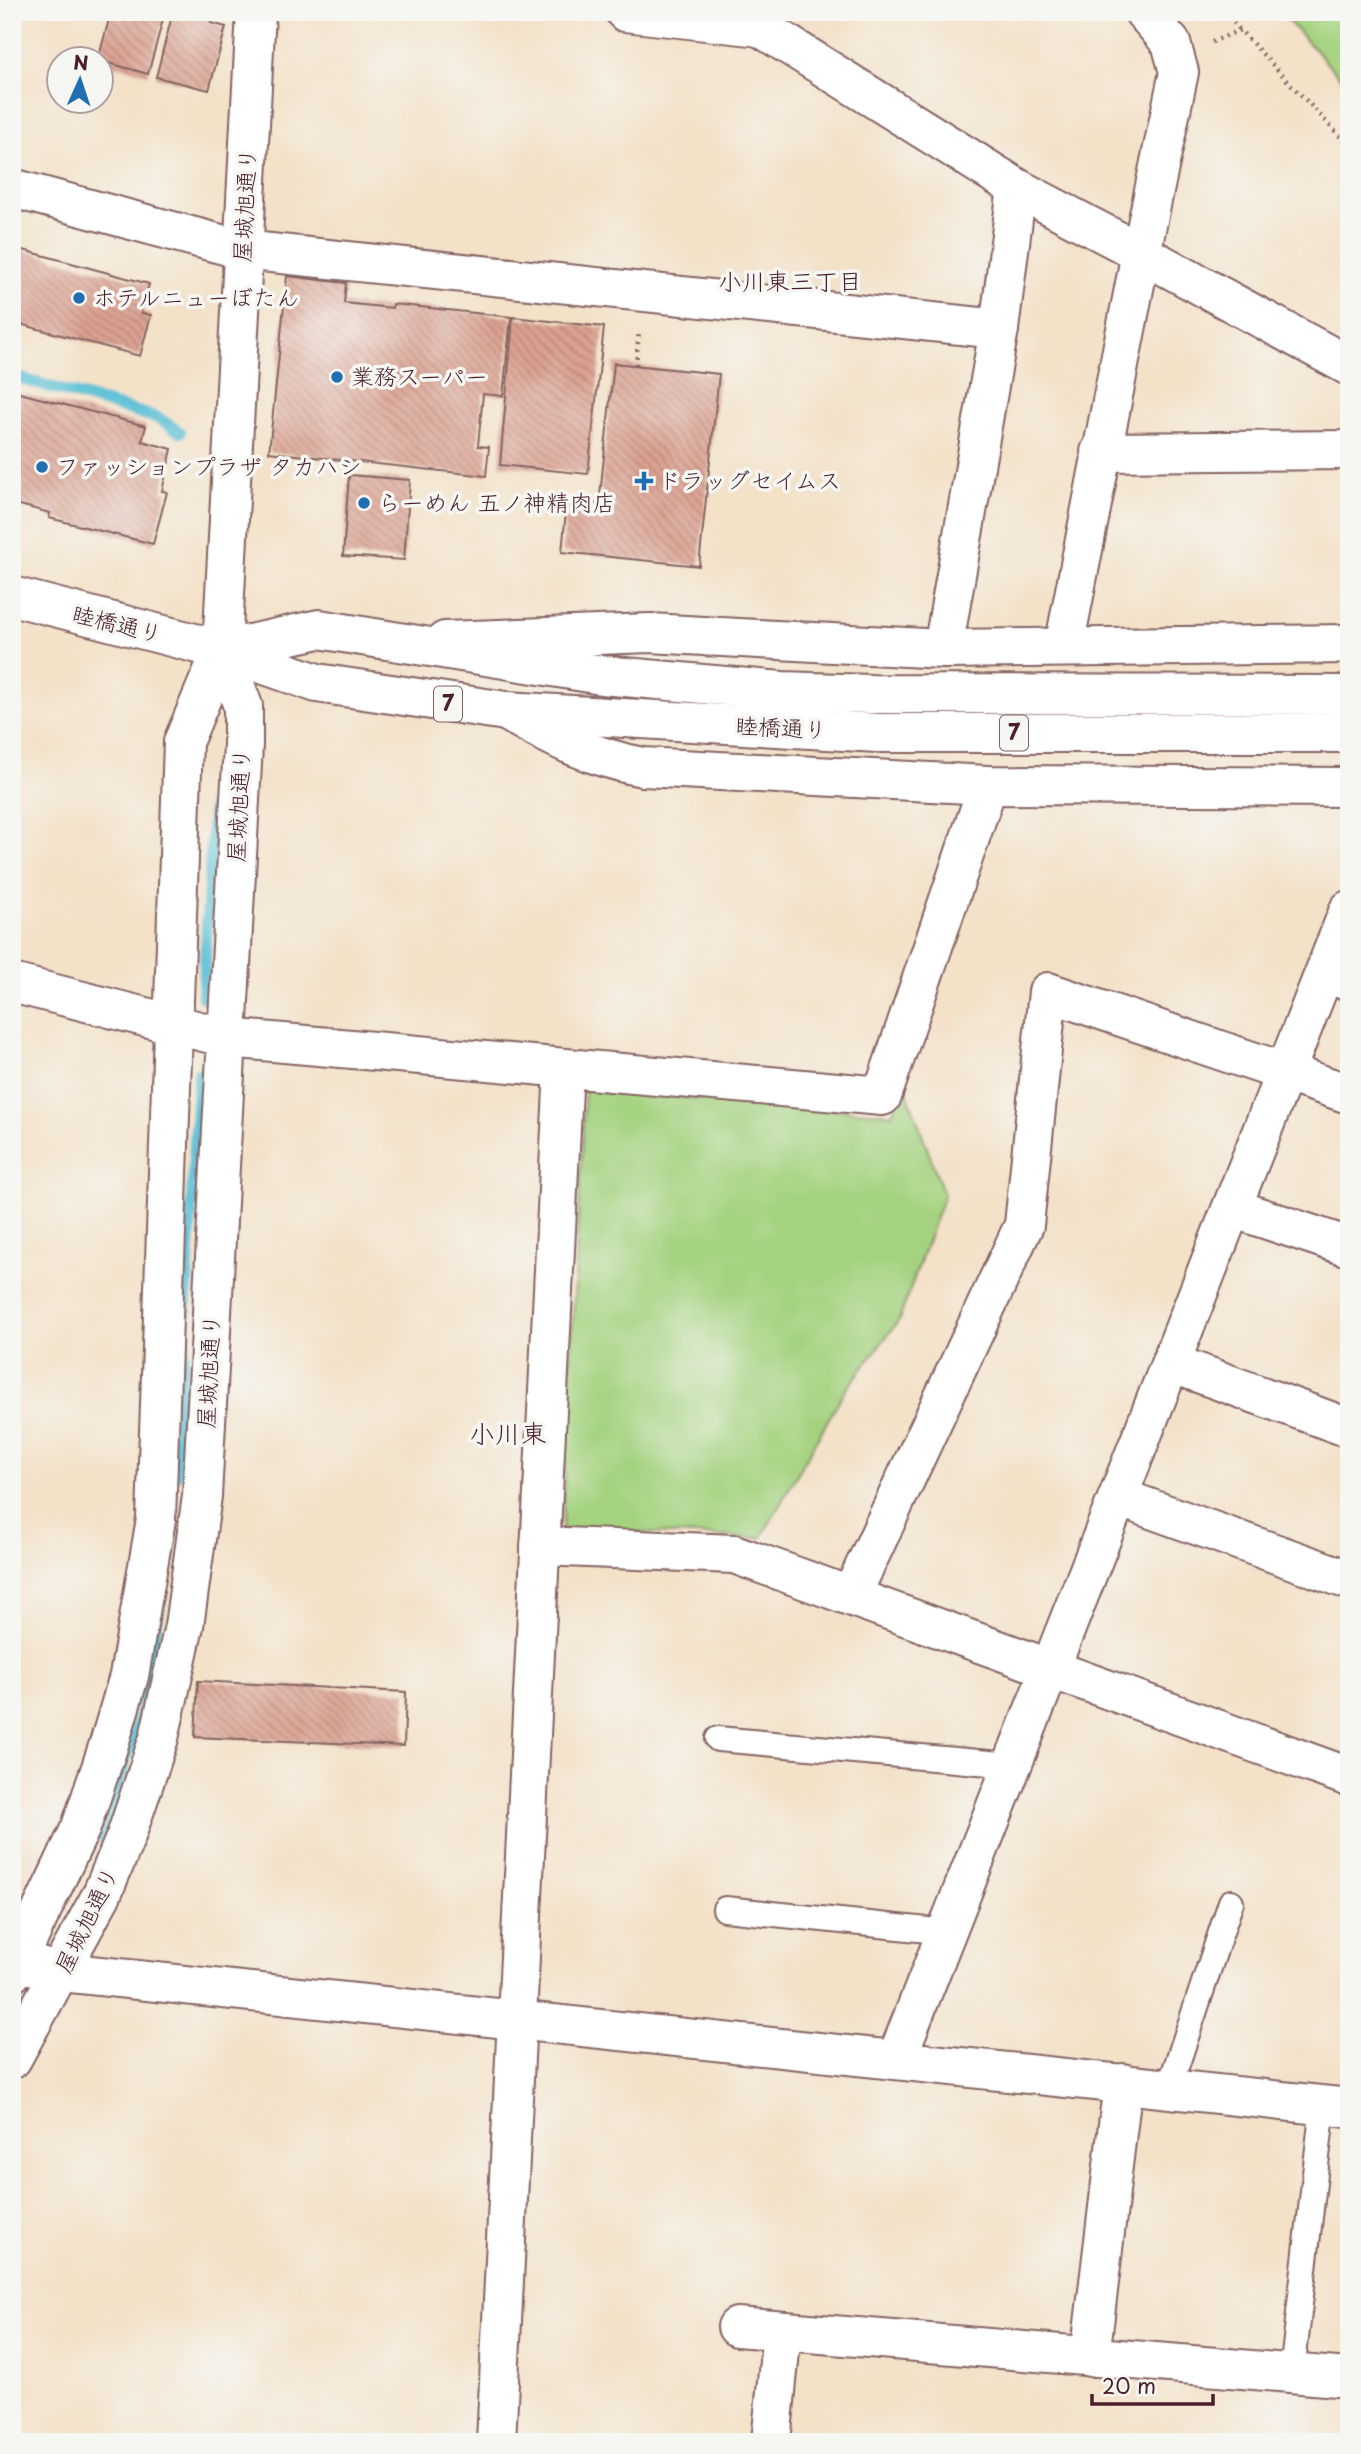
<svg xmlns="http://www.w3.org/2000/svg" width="1361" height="2454" viewBox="0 0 1361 2454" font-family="'Playpen Sans','Klee One',sans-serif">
<defs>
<pattern id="building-back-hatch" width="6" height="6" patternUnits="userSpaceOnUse" patternTransform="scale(1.75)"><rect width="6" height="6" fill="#dba292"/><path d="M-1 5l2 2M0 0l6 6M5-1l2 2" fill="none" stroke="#b48377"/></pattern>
</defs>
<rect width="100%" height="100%" fill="#f6f6f2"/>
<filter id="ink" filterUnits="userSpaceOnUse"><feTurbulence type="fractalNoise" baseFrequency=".0143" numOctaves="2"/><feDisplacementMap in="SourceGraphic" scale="14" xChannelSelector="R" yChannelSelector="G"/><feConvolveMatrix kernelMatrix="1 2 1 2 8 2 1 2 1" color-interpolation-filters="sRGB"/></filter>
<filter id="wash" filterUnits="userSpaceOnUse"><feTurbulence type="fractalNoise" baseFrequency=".00686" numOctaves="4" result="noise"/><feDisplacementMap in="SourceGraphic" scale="28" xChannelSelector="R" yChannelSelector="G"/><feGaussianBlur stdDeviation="1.57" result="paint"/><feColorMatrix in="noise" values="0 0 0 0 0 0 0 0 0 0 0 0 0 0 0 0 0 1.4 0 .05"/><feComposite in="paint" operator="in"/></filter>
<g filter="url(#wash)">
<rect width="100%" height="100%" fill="#f3e1c8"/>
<g fill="#a4d27f" stroke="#777855" stroke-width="2">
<path d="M 1280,12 L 1349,12 L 1349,87 Z"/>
<path d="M 904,1084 L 944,1195 L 899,1320 L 842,1395 L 761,1538 L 562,1529 L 585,1090 L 892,1114 Z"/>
</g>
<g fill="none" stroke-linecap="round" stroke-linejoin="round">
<g stroke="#56bdd4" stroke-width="12">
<path d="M 12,376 L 158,418 L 180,432"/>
<path d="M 203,997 L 214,797"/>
<path d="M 176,1475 L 199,1073"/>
<path d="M 100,1837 L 142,1710 L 171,1538"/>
</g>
</g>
<g id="blocks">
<g fill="url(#building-back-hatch)">
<path d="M 111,12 L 165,12 L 148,74 L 98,60 Z"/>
<path d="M 173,12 L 224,12 L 222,18 L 213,16 L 211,23 L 226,27 L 209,90 L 156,77 Z"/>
<path d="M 12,247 L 149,284 L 141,313 L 151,315 L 140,356 L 12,322 Z"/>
<path d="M 287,276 L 346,283 L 344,303 L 392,308 L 393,304 L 511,317 L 503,396 L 483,394 L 478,446 L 489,447 L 486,476 L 269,452 Z"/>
<path d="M 513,317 L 604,327 L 588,474 L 500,465 Z"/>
<path d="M 614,363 L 719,374 L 699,566 L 562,552 L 567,501 L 599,504 Z"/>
<path d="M 12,391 L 146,426 L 142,441 L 172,449 L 162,491 L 167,492 L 153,544 L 49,518 L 50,513 L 12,503 Z"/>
<path d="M 349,475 L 410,480 L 404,560 L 343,556 Z"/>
<path d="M 198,1681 L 406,1692 L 404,1746 L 195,1737 Z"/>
</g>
</g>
</g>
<g filter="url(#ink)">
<use href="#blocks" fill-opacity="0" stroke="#856362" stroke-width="2"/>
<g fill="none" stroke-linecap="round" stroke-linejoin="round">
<defs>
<g id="lane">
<path d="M 1322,979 L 1349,989"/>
<path d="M 718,1739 L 1012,1765"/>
<path d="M 725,1909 L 947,1932"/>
<path d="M 1169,2088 L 1231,1902"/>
<path d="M 1292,2373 L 1323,2105"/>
</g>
<g id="street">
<path d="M 625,12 L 760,27"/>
<path d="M 759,12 L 760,27 L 1017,188 L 1141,253 L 1064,647"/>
<path d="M 1144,12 L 1171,43 L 1179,72 L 1141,253 L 1349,366"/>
<path d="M 12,188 L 243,250 L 999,329 L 943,649"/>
<path d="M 999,329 L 1017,188"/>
<path d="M 1100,452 L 1349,450"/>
<path d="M 445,641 L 650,633 L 943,649 L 1349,644"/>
<path d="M 506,711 C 553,738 590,757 643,767 L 988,785 L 1349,787"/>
<path d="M 12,983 L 227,1038 L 882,1096 L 988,785"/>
<path d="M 1232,1208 L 1349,1247"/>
<path d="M 1171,1363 L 1349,1428"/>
<path d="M 1118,1497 L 1349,1580"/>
<path d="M 540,1546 L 734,1554 L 1349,1777"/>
<path d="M 851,1596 L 1024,1225 L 1048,992 L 1349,1094"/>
<path d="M 12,1961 L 62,1972 L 1349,2108"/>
<path d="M 896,2060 L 1349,910"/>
<path d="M 737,2327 L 1349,2378"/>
<path d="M 1090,2357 L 1123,2083"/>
<path d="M 496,2442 L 564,1068"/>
<path d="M 771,2442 L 782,2331"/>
</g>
<g id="secondary">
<path d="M 12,1973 L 81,1827 L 109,1744 L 129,1676 L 156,1519 L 183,742 L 222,650 L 256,12"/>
<path d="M 12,2059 L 101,1896 L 126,1836 L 159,1738 L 184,1626 L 202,1496 L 243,745 L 243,706 L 222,650"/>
</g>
<g id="primary">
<path d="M 12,596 L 222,650 L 317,683 L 506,711 L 878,733 L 1349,733"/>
<path d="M 222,650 L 319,629 L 602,675 L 782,691 L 871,694 L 1349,695"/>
</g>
</defs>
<use href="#lane" stroke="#856362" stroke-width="28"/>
<use href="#street" stroke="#856362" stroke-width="42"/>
<use href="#secondary" stroke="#856362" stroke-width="42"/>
<use href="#primary" stroke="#856362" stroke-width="42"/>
<g stroke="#856362" stroke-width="4.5" stroke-dasharray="2 5" stroke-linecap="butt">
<path d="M 1224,12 L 1240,30"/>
<path d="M 1212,42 L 1240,30 L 1349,146"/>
<path d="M 636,365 L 639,331"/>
</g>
<use href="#lane" stroke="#fff" stroke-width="24"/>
<use href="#street" stroke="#fff" stroke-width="38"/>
<use href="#secondary" stroke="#fff" stroke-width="38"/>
<use href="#primary" stroke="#fff" stroke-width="38"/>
</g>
</g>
<g fill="#1f6fb2" stroke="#f6f6f2" stroke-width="2.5">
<circle cx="79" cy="298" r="7"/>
<circle cx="337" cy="377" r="7"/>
<circle cx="42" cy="467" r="7"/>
<path d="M640.5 470.5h7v7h7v7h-7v7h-7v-7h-7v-7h7z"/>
<circle cx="364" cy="503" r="7"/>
</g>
<g text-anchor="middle" stroke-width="7" stroke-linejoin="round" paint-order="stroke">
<g fill="#f6f6f2" stroke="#7e6067" stroke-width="2">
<rect x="434" y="686.5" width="28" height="35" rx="5"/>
<rect x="1000" y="715.5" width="28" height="35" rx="5"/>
</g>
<g font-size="21" font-weight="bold" fill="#4a1f2b">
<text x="448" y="711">7</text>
<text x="1014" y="740">7</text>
</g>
<g font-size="23" fill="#4a1f2b" stroke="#f6f6f2">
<text transform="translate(245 205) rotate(-87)" y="8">屋城旭通り</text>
<text transform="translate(117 624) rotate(14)" y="8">睦橋通り</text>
<text transform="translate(781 728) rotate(3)" y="8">睦橋通り</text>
<text transform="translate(239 805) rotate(-87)" y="8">屋城旭通り</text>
<text transform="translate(209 1371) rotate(-87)" y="8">屋城旭通り</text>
<text transform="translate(87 1920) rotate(-64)" y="8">屋城旭通り</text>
</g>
<g font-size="23" fill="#4a1f2b" stroke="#f6f6f2" text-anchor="start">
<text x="93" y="306">ホテルニューぼたん</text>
<text x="351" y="385">業務スーパー</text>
<text x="56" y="475">ファッションプラザ タカハシ</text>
<text x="658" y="489">ドラッグセイムス</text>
<text x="378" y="511">らーめん 五ノ神精肉店</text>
</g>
<g font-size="24" fill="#4a1f2b" stroke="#f6f6f2">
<text x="790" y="290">小川東三丁目</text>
</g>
<g font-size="26" fill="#4a1f2b" stroke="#f6f6f2">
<text x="508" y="1443">小川東</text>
</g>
</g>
<rect width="1361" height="2454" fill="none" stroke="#f6f6f2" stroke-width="42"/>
<g transform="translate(80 80) rotate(3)"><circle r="33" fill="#f6f6f2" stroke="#b1a0a2" stroke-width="2"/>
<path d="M0-5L12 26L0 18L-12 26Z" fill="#1f6fb2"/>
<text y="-10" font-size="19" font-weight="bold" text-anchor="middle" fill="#4a1f2b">N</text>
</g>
<path d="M1092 2394v10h121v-10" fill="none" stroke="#4a1f2b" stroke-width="3.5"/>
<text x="1102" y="2394" font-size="21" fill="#4a1f2b" stroke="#f6f6f2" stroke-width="5" paint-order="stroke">20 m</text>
</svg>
